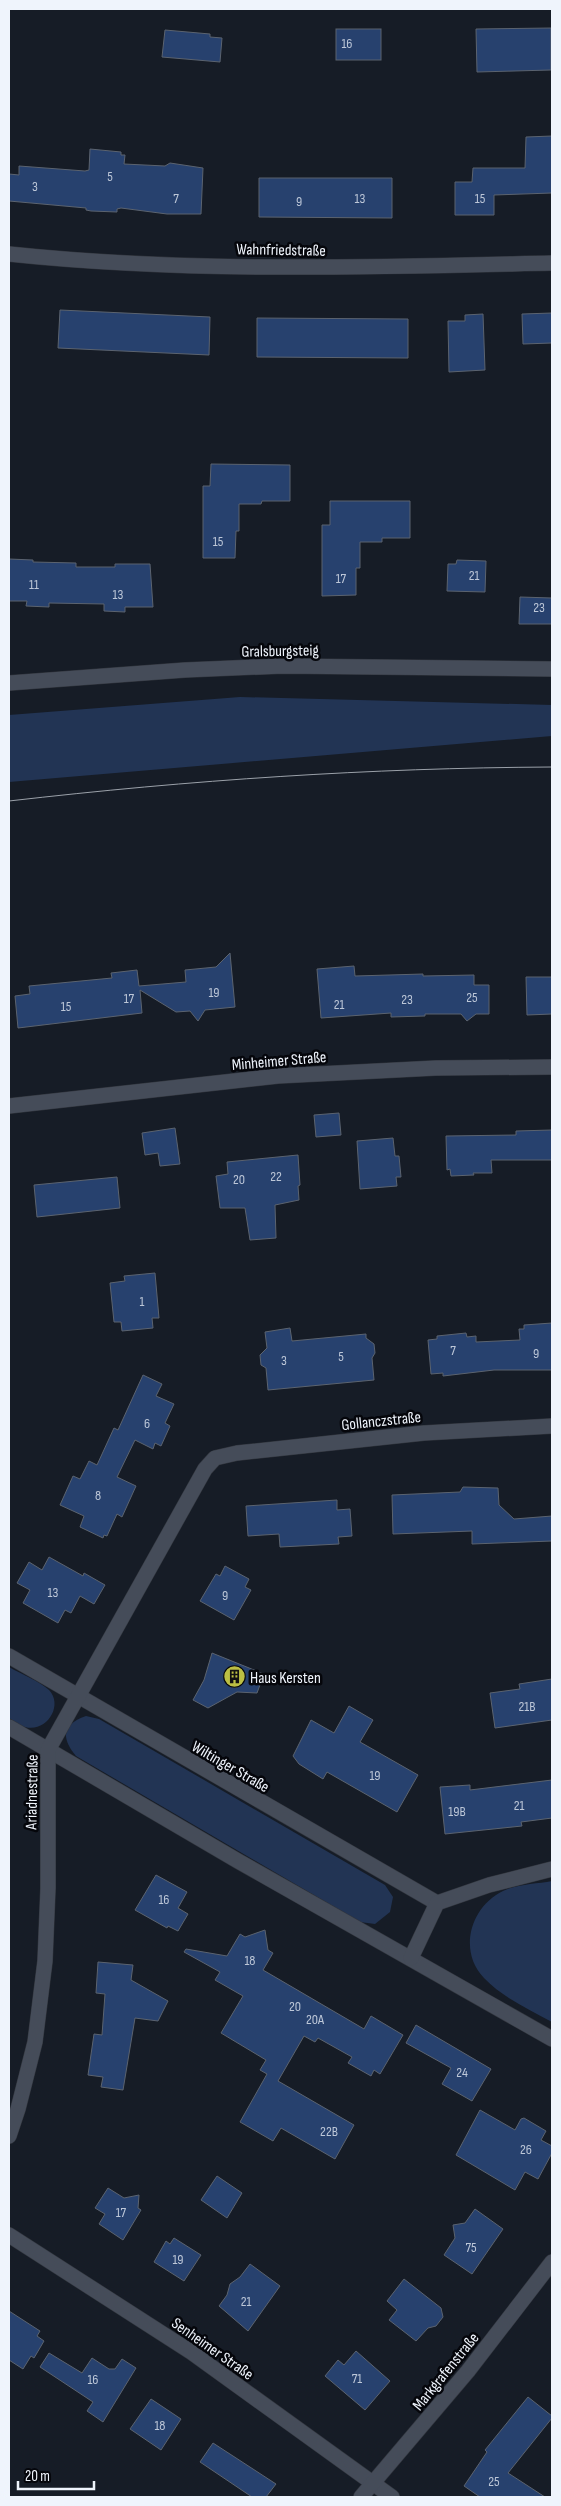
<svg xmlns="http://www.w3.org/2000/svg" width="561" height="2506" viewBox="0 0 561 2506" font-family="'Sofia Sans Condensed',sans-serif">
<rect width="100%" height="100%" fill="#161c26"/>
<g fill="#223454">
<path d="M 240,697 L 552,705 L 552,736 L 9,782 L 9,715 Z"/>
<path d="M 9,1667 C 21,1674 39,1681 49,1690 C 64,1706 46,1733 25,1727 C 20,1726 14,1721 9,1718 Z"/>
<path d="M 86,1716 L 99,1719 L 385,1885 L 393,1897 L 390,1912 L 375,1924 L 360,1922 L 76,1756 C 60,1737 63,1724 86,1716 Z"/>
<path d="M 552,1881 L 552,2022 C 529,2009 503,1998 484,1978 C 458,1951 470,1907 503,1891 C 517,1884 537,1884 552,1881 Z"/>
</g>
<g fill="#27416e" stroke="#5b636f">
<path d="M 551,28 L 551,70 L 477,72 L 476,29 Z"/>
<rect x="336" y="29" width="45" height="31"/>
<path d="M 165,30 L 210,34 L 210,37 L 222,38 L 220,62 L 162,57 Z"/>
<path d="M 552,136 L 552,193 L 494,195 L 494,215 L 455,215 L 455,182 L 472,182 L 473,168 L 525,168 L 526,137 Z"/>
<path d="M 90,149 L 121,152 L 121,155 L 125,155 L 124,164 L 165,166 L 170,163 L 203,168 L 201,214 L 167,214 L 121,208 L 117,209 L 117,212 L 91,211 L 86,210 L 86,208 L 9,201 L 9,174 L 19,175 L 19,166 L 85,171 L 89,170 Z"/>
<path d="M 259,178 L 392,178 L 392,218 L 259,217 Z"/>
<path d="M 60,310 L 210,317 L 209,355 L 58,348 Z"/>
<path d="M 552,313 L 552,343 L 523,344 L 522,314 Z"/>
<path d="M 483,314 L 485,370 L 449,372 L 448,321 L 465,321 L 465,315 Z"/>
<path d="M 257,318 L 408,319 L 408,358 L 257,357 Z"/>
<path d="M 211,464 L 290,465 L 290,501 L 262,501 L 261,504 L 239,504 L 239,531 L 236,531 L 235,558 L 203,558 L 203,486 L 210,486 Z"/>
<path d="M 330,501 L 410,501 L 410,538 L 382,538 L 382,542 L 360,542 L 360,568 L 356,568 L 356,595 L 322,596 L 322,525 L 330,525 Z"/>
<path d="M 9,559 L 33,560 L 33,562 L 76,563 L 76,567 L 115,567 L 115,564 L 150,564 L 153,607 L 125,607 L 125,612 L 104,611 L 104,604 L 49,603 L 49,607 L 26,606 L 27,601 L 9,601 Z"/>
<path d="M 457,560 L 486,561 L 485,592 L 447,591 L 448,564 L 456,564 Z"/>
<path d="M 520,597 L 552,598 L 552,624 L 519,624 Z"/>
<path d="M 230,953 L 235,1007 L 205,1010 L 198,1021 L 190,1011 L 176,1012 L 140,990 L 142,1013 L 18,1028 L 15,996 L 30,994 L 29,986 L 112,978 L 111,973 L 137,970 L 139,986 L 186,982 L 185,970 L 216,967 Z"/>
<path d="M 354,966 L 355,976 L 423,974 L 423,976 L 474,975 L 474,985 L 489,985 L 489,1014 L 476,1014 L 467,1021 L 461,1014 L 425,1014 L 425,1016 L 391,1017 L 391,1013 L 321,1018 L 317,969 Z"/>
<path d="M 526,977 L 552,977 L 552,1014 L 527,1015 Z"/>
<path d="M 339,1113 L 341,1135 L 316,1137 L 314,1115 Z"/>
<path d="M 175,1128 L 180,1164 L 160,1166 L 158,1153 L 145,1155 L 142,1133 Z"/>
<path d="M 552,1130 L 552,1160 L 491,1160 L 492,1173 L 473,1173 L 474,1175 L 451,1176 L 450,1169 L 447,1170 L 446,1136 L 516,1135 L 516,1131 Z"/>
<path d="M 393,1138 L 395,1156 L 399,1156 L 401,1177 L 396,1177 L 397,1186 L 360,1189 L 357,1141 Z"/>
<path d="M 298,1155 L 300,1185 L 298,1186 L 299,1200 L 275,1205 L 276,1238 L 250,1240 L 245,1208 L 220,1208 L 216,1176 L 228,1174 L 227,1162 Z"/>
<path d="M 117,1177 L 120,1208 L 37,1217 L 34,1185 Z"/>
<path d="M 155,1273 L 159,1318 L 152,1318 L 153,1328 L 122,1331 L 121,1322 L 114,1322 L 110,1283 L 125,1281 L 124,1276 Z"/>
<path d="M 552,1323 L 552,1370 L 494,1370 L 443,1376 L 443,1373 L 431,1374 L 428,1340 L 437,1339 L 437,1336 L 466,1333 L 467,1337 L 476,1336 L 476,1342 L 520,1340 L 519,1329 L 524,1329 L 524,1325 Z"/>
<path d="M 290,1328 L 292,1341 L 366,1334 L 366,1338 L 374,1344 L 375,1353 L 372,1358 L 374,1380 L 268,1390 L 266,1368 L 261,1365 L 260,1355 L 267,1348 L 265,1332 Z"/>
<path d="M 143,1375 L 162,1384 L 156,1396 L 174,1404 L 165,1423 L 170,1426 L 161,1446 L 155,1443 L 153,1449 L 135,1440 L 117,1477 L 136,1486 L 122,1517 L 117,1514 L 107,1536 L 104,1535 L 103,1538 L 80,1527 L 84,1516 L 60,1505 L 73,1476 L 80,1479 L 89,1461 L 97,1465 L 114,1428 L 118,1430 Z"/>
<path d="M 463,1487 L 498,1488 L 499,1505 L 514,1519 L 552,1516 L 552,1541 L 472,1544 L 472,1531 L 393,1534 L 392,1495 L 460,1492 Z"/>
<path d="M 337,1500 L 337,1510 L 350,1509 L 352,1536 L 338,1537 L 339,1544 L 280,1547 L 279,1534 L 248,1536 L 246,1506 Z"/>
<path d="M 49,1557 L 83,1576 L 84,1573 L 105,1585 L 94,1604 L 80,1596 L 71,1613 L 65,1610 L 58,1623 L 23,1603 L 30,1590 L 17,1583 L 29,1562 L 42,1570 Z"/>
<path d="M 225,1566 L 249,1579 L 245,1587 L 251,1590 L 234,1620 L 200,1601 L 216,1574 L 220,1576 Z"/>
<path d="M 212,1653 L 264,1674 L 257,1693 L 237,1692 L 208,1708 L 193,1700 L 204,1680 Z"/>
<path d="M 552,1679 L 552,1720 L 495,1728 L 490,1693 L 520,1689 L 519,1684 Z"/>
<path d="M 349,1706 L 373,1720 L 360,1742 L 418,1775 L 397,1812 L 327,1772 L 323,1779 L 299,1764 L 293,1756 L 311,1720 L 334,1733 Z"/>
<path d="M 552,1780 L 552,1818 L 521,1822 L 522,1826 L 445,1834 L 440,1787 L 470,1785 L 470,1790 Z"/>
<path d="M 156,1875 L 187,1892 L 178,1908 L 188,1914 L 178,1931 L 168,1926 L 167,1928 L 135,1910 Z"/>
<path d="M 265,1930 L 268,1950 L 273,1953 L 263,1970 L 364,2029 L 371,2016 L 403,2035 L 380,2074 L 374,2070 L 371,2076 L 348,2063 L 352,2057 L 318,2038 L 315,2042 L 304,2036 L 278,2081 L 354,2125 L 335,2159 L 281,2128 L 273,2141 L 240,2122 L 267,2074 L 260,2070 L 266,2060 L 221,2033 L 243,1996 L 215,1980 L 220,1972 L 184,1952 L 186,1949 L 227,1956 L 240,1934 L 245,1937 Z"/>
<path d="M 98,1962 L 133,1965 L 131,1980 L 168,2001 L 158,2021 L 135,2018 L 123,2090 L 101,2087 L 103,2077 L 88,2075 L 94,2034 L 102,2035 L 105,1994 L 96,1993 Z"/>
<path d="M 416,2025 L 491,2069 L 472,2101 L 442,2084 L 451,2068 L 406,2043 Z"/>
<path d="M 480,2110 L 515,2130 L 521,2119 L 524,2118 L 546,2131 L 541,2140 L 552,2146 L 552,2153 L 538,2179 L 525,2172 L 515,2190 L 456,2155 Z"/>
<path d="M 217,2176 L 242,2193 L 227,2218 L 201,2200 Z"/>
<path d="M 108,2188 L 124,2198 L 139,2195 L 138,2208 L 141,2210 L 123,2240 L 99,2224 L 105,2214 L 95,2208 Z"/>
<path d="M 475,2209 L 503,2229 L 472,2274 L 444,2255 L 455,2238 L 453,2225 L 465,2223 Z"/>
<path d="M 174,2238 L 201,2255 L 184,2281 L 154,2262 L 166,2241 L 170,2244 Z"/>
<path d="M 250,2264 L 280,2286 L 248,2331 L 219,2306 L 227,2295 L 230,2284 L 240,2277 Z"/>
<path d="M 404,2279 L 441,2308 L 443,2317 L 436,2326 L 428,2328 L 416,2341 L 389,2320 L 397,2310 L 387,2301 Z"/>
<path d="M 9,2311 L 40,2331 L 37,2336 L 44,2341 L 34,2358 L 31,2356 L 23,2369 L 9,2360 Z"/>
<path d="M 356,2351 L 390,2381 L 365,2410 L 325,2376 L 338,2360 L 344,2365 Z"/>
<path d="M 49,2353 L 82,2373 L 92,2358 L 109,2369 L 115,2369 L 122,2359 L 136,2368 L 103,2422 L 87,2411 L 93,2402 L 40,2367 Z"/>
<path d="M 528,2397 L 552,2416 L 552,2418 L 508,2473 L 545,2497 L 480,2497 L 464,2486 L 487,2452 L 485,2450 Z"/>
<path d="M 151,2399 L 181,2419 L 161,2450 L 130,2429 Z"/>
<path d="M 213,2443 L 276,2484 L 266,2497 L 252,2497 L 200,2462 Z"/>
</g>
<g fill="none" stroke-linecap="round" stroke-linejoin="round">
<defs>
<g id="minor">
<path d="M 9,254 C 189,273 371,267 552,263"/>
<path d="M 9,683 L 185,670 L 283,666 L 552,669"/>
<path d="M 9,1106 L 278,1076 L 436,1068 L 552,1067"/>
<path d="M 9,1656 L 437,1903"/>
<path d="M 9,1727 L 238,1861 L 552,2039"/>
<path d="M 411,1958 L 437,1903 L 489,1885 L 552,1869"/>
<path d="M 9,2136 L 18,2109 L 35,2042 L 45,1961 L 48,1888 L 48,1750 L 205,1469 L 215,1458 L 237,1453 L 424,1433 L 552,1426"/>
<path d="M 9,2235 L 191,2352 L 392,2497"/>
<path d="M 361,2497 L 468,2371 L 552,2262"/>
</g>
</defs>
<use href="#minor" stroke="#32363e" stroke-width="16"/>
<use href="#minor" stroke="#454c59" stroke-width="15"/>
<path stroke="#9ba1a9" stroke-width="1" d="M 9,801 C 191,780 369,768 552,767"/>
</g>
<defs>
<symbol id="building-disc" viewBox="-11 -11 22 22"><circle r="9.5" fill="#bcbf44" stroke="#05060b"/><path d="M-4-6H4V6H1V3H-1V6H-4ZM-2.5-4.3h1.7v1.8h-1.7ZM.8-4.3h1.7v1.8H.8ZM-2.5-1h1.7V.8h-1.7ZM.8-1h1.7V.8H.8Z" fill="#111"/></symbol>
</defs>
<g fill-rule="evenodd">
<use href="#building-disc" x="222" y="1664" width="25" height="25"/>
</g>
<g text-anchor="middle" stroke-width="5" stroke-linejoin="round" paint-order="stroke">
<g font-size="14" fill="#bdc7d8">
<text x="347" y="48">16</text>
<text x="110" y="181">5</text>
<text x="35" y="191">3</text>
<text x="176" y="203">7</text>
<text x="360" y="203">13</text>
<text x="480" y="203">15</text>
<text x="299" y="206">9</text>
<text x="218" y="546">15</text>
<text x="474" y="580">21</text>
<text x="341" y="583">17</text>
<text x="34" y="589">11</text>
<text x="118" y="599">13</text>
<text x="539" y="612">23</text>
<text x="214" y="997">19</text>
<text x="472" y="1002">25</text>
<text x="129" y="1003">17</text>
<text x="407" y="1004">23</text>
<text x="339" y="1009">21</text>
<text x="66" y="1011">15</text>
<text x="276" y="1181">22</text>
<text x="239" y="1184">20</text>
<text x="142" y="1306">1</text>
<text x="453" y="1355">7</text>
<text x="536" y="1358">9</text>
<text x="341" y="1361">5</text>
<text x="284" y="1365">3</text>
<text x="147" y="1428">6</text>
<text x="98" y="1500">8</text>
<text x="53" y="1597">13</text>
<text x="225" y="1600">9</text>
<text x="527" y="1711">21B</text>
<text x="375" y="1780">19</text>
<text x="519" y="1810">21</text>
<text x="457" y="1816">19B</text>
<text x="164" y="1904">16</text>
<text x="250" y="1965">18</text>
<text x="295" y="2011">20</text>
<text x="315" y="2024">20A</text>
<text x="462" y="2077">24</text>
<text x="329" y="2136">22B</text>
<text x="526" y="2154">26</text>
<text x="121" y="2217">17</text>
<text x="471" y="2252">75</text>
<text x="178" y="2264">19</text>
<text x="246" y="2306">21</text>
<text x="357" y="2383">71</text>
<text x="93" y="2384">16</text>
<text x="160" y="2430">18</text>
<text x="494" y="2486">25</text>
</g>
<g font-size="16" fill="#eff4fc" stroke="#05060b">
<text transform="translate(281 249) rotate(1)" y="6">Wahnfriedstraße</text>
<text transform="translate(280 650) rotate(-1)" y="6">Gralsburgsteig</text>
<text transform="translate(279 1060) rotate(-5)" y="6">Minheimer Straße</text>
<text transform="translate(381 1420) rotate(-6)" y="6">Gollanczstraße</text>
<text transform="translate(231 1766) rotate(30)" y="6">Wiltinger Straße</text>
<text transform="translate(31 1792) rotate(-89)" y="6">Ariadnestraße</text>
<text transform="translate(213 2348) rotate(35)" y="6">Senheimer Straße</text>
<text transform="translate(445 2371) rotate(-51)" y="6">Markgrafenstraße</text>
</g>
<g font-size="16" fill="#eff4fc" stroke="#05060b" text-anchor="start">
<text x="250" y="1683">Haus Kersten</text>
</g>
</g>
<rect width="561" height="2506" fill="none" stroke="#eff4fc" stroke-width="20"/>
<path d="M18 2481v8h76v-8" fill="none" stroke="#eff4fc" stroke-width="2.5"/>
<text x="25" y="2481" font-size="15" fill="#eff4fc" stroke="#05060b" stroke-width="4" paint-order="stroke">20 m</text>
</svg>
